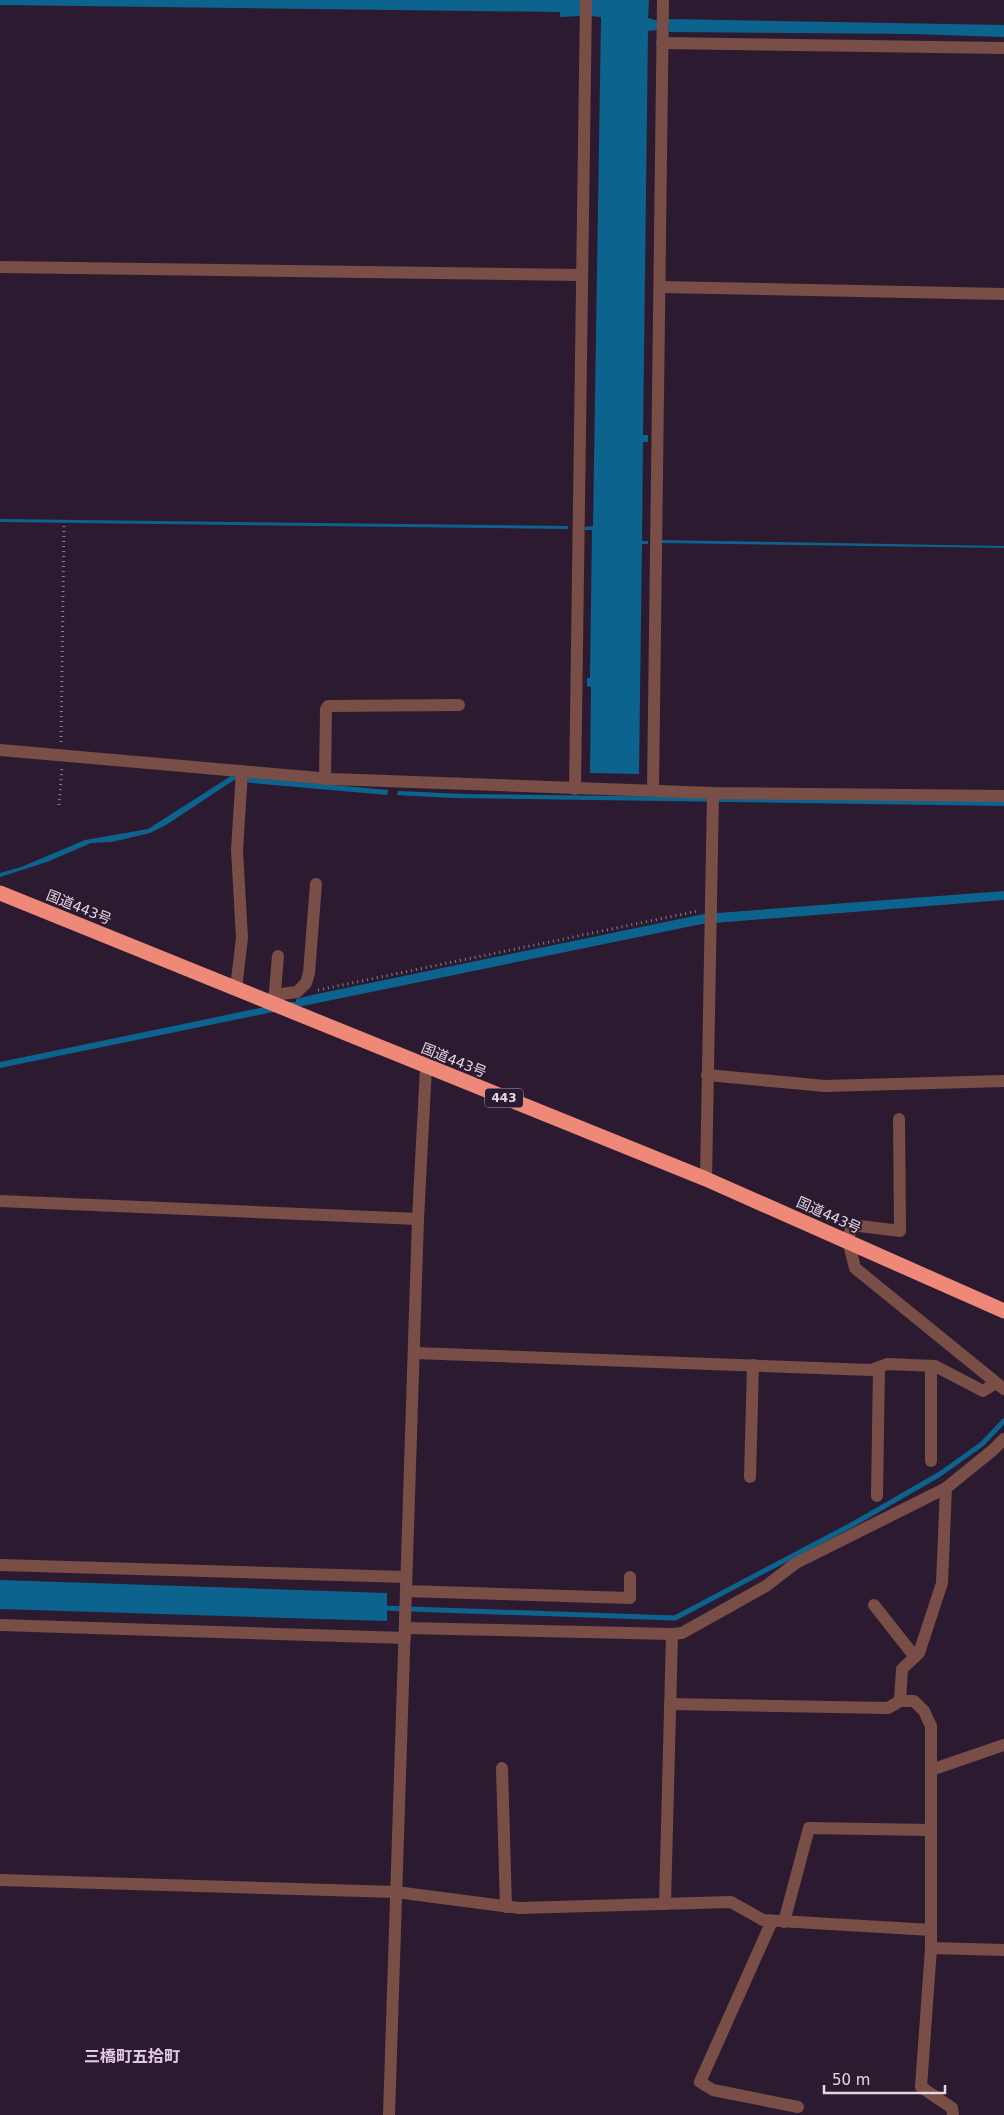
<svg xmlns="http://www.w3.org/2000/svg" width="1004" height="2115" viewBox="0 0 1004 2115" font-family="'DejaVu Sans','Noto Sans JP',sans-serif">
<rect width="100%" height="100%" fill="#2c1b30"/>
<g fill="#0b638e">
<path d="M 0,0 L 580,0 L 580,16 L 560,17 L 560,12 L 0,5 Z"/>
<path d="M 590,0 L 649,0 L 648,18 L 659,21 L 659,30 L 648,31 L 643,435 L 648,435 L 648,442 L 643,442 L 642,541 L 648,541 L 648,544 L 642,544 L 639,774 L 590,773 L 591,687 L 587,686 L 587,678 L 590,678 L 592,530 L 585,530 L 585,527 L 593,526 L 601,17 L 590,16 Z"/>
<path d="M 668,19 L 1004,25 L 1004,37 L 913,34 L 669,32 Z"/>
<path d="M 0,519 L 568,526 L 568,529 L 0,522 Z"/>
<path d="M 660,540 L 1004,546 L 1004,548 L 660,543 Z"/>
<path d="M 231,776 L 388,790 L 387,795 L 252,783 L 234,780 L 166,825 L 150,833 L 112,842 L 91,843 L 47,862 L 0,877 L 0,873 L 21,867 L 85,840 L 148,829 Z"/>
<path d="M 398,791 L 465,794 L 1004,801 L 1004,806 L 453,798 L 397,795 Z"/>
<path d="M 1004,891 L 1004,900 L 702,924 L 0,1068 L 0,1062 L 289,1002 L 296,1002 L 296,999 L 312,995 L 704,914 Z"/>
<path d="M 0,1580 L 387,1593 L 387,1621 L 0,1609 Z"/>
</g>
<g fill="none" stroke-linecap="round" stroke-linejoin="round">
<path stroke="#0b638e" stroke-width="5" d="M 381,1608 L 675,1618 L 855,1523 L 940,1474 L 982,1444 L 1004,1421"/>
<g stroke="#8b7c8e" stroke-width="3" stroke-dasharray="1 4" stroke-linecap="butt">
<path d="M 61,742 L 64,525"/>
<path d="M 59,805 L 62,768"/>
<path d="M 318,990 L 698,911"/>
</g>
<g stroke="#784e47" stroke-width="12">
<path d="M 662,43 L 1004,48"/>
<path d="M 0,267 L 581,275"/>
<path d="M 660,287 L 1004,294"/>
<path d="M 0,750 L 331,779 L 713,793 L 1004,796"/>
<path d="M 325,779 L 326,709 L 328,706 L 459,705"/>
<path d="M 575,789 L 586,0"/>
<path d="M 653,790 L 663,0"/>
<path d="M 236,988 L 242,938 L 237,850 L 242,771"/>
<path d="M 274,995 L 297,992 L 306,983 L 309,973 L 316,884"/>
<path d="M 274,1003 L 278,956"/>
<path d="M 707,1075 L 825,1086 L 1004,1081"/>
<path d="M 899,1119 L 900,1231 L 852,1225 L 848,1240 L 855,1268 L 1004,1389"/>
<path d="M 706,1179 L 713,793"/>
<path d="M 0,1201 L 418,1219"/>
<path d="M 414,1353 L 871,1370 L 887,1364 L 935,1366 L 983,1391 L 996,1383"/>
<path d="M 931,1461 L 931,1366"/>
<path d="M 750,1477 L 753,1365"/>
<path d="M 946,1488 L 942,1583 L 919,1653 L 902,1669 L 900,1701 L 914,1701 L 924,1711 L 931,1726 L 931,1948 L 921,2087 L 952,2108 L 953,2115"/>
<path d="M 877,1496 L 879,1367"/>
<path d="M 0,1565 L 406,1577"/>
<path d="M 406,1591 L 630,1598 L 630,1577"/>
<path d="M 874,1605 L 915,1657"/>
<path d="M 0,1625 L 405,1638"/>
<path d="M 405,1628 L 672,1634 L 682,1633 L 766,1586 L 796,1563 L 946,1488 L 993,1450 L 1004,1439"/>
<path d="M 670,1704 L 888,1708 L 900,1701"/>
<path d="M 502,1768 L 506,1907"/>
<path d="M 931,1770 L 1004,1745"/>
<path d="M 0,1880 L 396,1892 L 519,1908 L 731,1902 L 763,1920 L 931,1930"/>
<path d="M 665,1904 L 672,1634"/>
<path d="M 772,1921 L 700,2082 L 713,2090 L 798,2107"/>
<path d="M 784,1922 L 809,1828 L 931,1830"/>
<path d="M 931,1948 L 1004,1950"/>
<path d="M 389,2115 L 418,1219 L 426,1067"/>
</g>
<path stroke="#ee8878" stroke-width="15" d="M 0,893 L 706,1179 L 1004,1311"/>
</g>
<g text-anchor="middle" stroke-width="4" stroke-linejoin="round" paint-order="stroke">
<rect fill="#2c1b30" stroke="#ad9faf" stroke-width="1" x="485" y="1088.5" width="38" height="19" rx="4"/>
<g font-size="12" font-weight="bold" fill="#e4d8e6">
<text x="504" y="1102">443</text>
</g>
<g font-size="14" fill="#e4d8e6" stroke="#2c1b30">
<text transform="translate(79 907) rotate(22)" y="5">国道443号</text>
<text transform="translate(454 1060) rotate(22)" y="5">国道443号</text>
<text transform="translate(829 1215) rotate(24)" y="5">国道443号</text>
</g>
<g font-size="16" font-weight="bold" fill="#e0cae6" stroke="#2c1b30">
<text x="132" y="2062">三橋町五拾町</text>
</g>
</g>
<path d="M824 2085v8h121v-8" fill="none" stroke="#e4d8e6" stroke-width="2.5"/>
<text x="832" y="2085" font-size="15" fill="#e4d8e6" stroke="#2c1b30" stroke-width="4" paint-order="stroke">50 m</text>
</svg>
